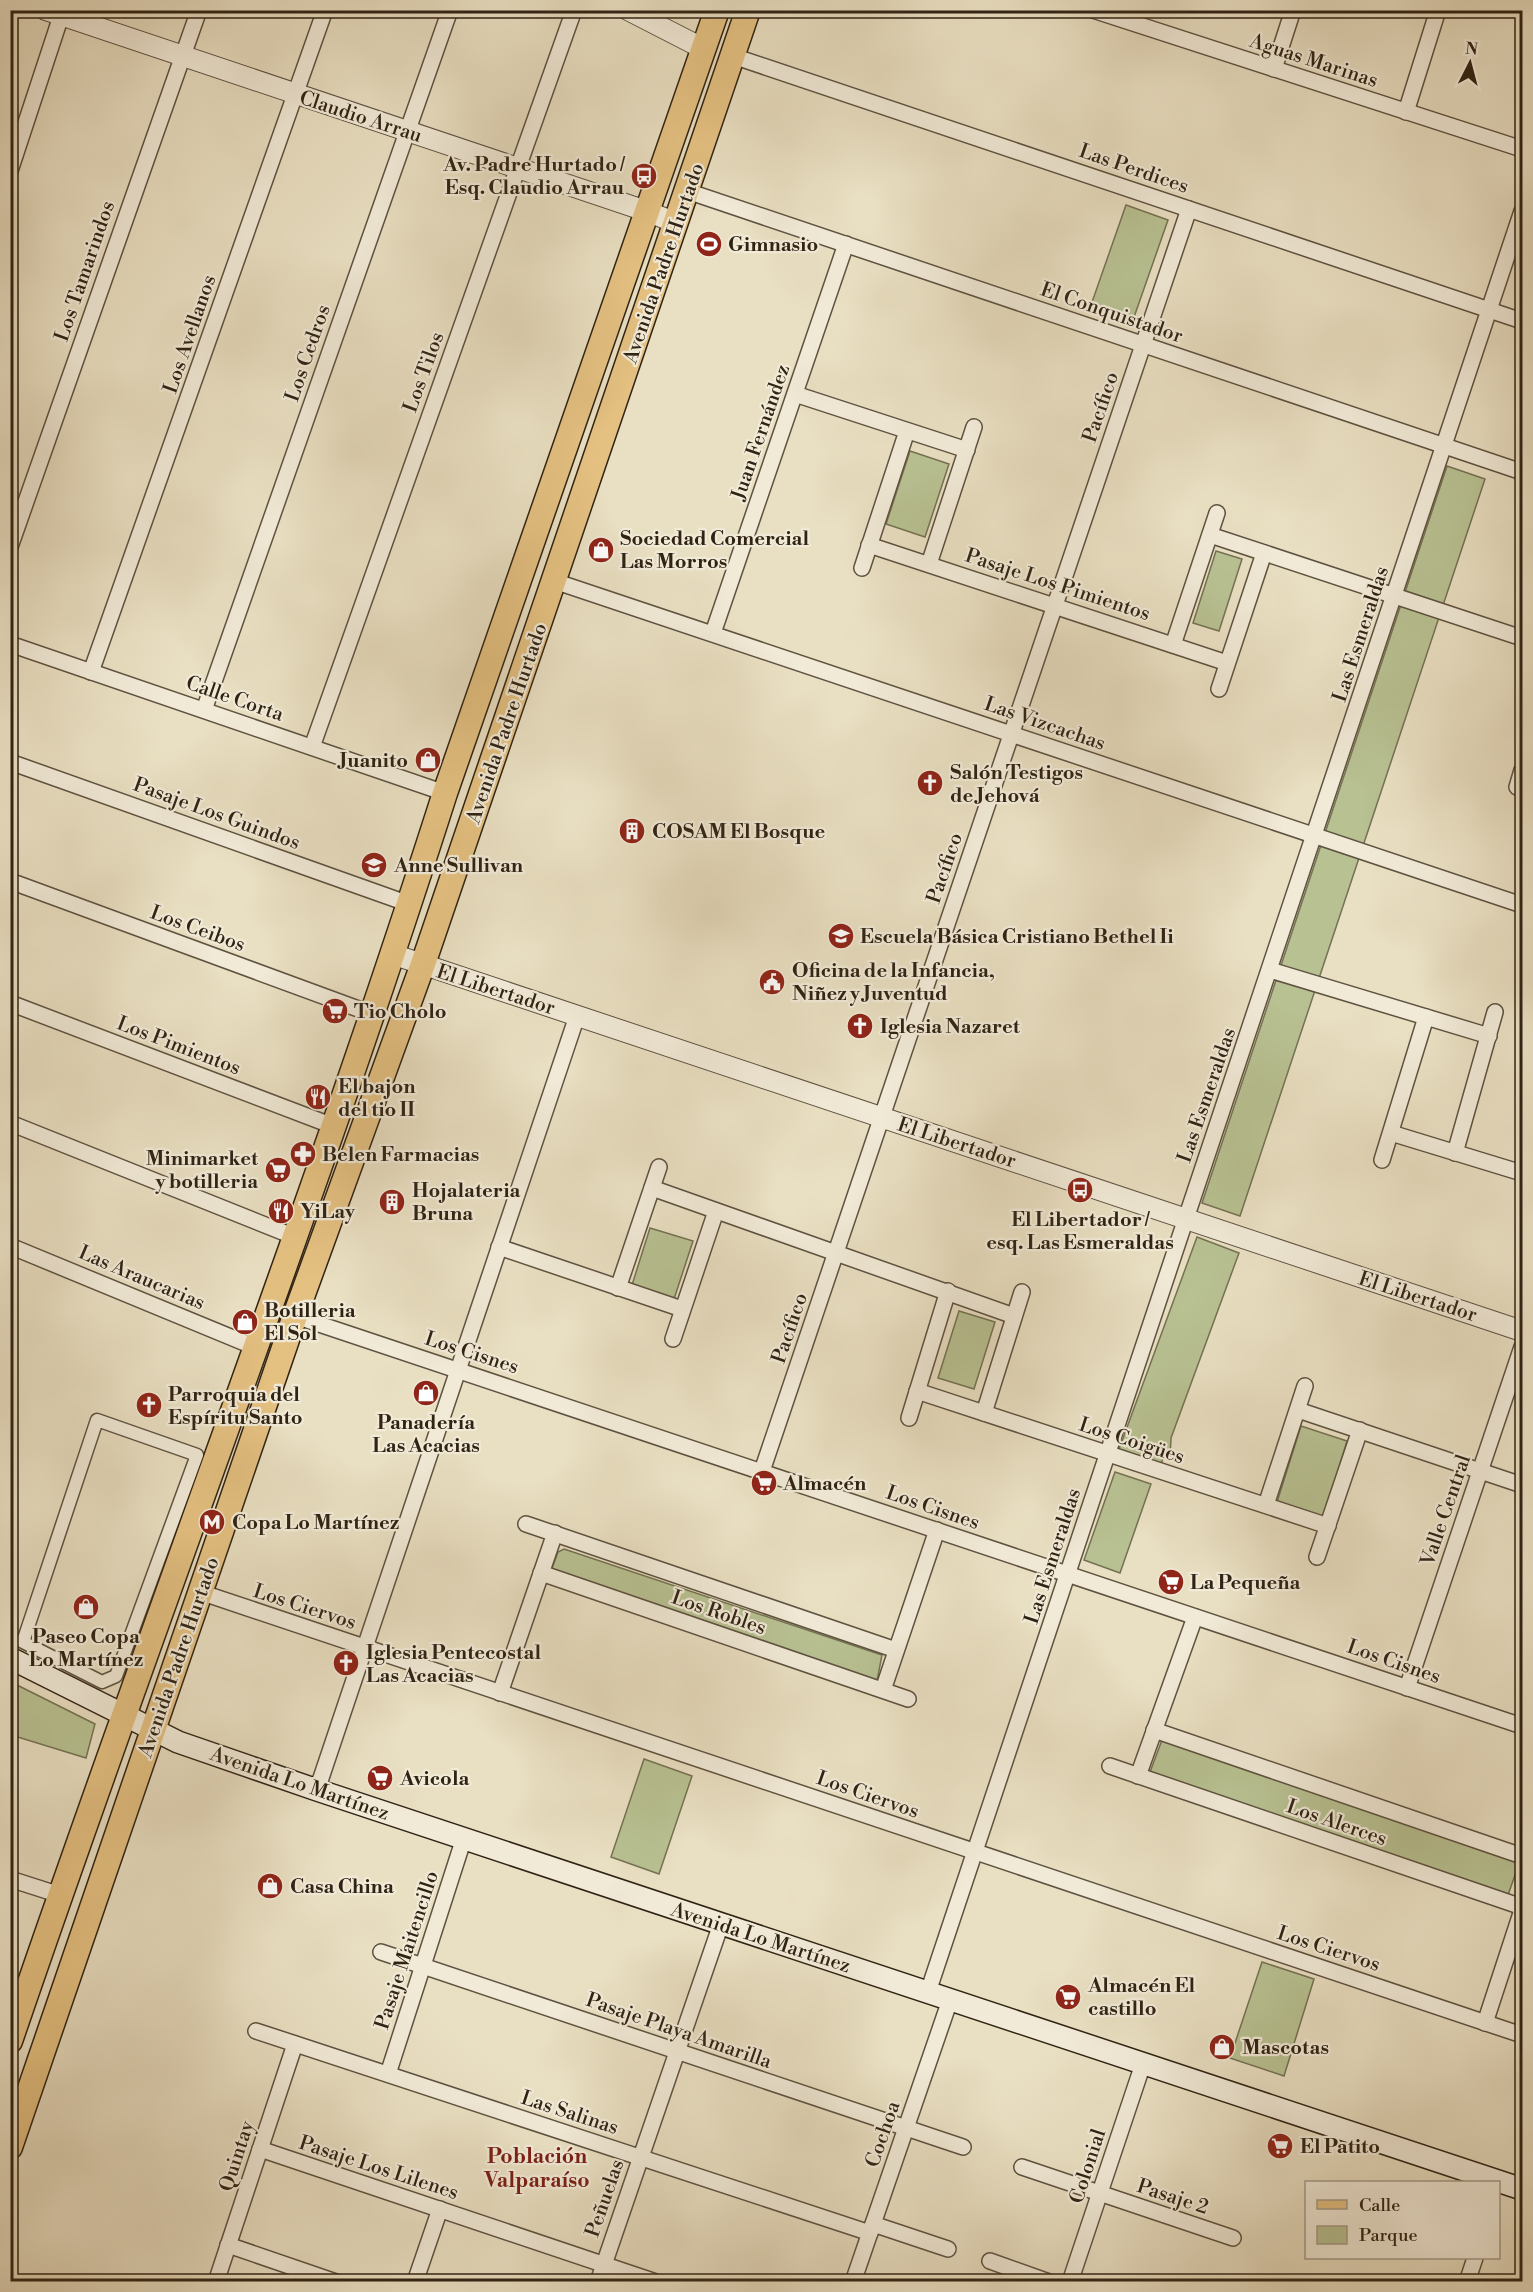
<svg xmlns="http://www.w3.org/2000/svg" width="1533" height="2292" viewBox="0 0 1533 2292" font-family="'Libre Bodoni',serif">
<rect width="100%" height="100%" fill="#e9dfc2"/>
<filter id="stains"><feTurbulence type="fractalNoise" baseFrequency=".00333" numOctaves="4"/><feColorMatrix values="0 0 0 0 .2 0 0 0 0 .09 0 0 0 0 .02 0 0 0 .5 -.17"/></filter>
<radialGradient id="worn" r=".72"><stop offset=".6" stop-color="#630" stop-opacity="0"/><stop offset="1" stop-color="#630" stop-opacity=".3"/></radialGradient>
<g fill="#b8c192" stroke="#747253" stroke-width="1.5">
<path d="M 1126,205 L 1168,220 L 1133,320 L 1091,305 Z"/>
<path d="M 910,451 L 949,464 L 925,537 L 886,524 Z"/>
<path d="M 1447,466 L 1485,479 L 1240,1216 L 1202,1203 Z"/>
<path d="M 1216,551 L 1242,559 L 1219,631 L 1193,623 Z"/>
<path d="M 650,1228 L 693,1241 L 674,1299 L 632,1285 Z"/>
<path d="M 1197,1237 L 1239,1253 L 1171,1438 L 1170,1458 L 1164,1456 L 1161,1464 L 1119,1449 Z"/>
<path d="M 959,1311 L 995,1322 L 974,1389 L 938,1378 Z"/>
<path d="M 1301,1426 L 1347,1441 L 1324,1518 L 1277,1502 Z"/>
<path d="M 1115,1472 L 1151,1484 L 1120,1573 L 1084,1560 Z"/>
<path d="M 564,1549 L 882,1655 L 877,1681 L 551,1571 L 558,1552 Z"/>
<path d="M 11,1682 L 95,1724 L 86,1758 L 11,1735 Z"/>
<path d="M 1162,1740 L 1520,1861 L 1508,1895 L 1150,1772 Z"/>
<path d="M 644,1759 L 692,1776 L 659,1874 L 611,1857 Z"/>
<path d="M 1262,1962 L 1314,1979 L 1284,2076 L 1230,2058 Z"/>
</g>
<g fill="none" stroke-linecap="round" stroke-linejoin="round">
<defs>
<path id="pedestrian" d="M 97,1420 L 197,1455 L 116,1676 L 102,1682 L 23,1642 Z"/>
<g id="minor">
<path d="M 1093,10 L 1522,149"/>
<path d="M 733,56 L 1522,321"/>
<path d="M 1274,69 L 1293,10"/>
<path d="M 1406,112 L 1438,10"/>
<path d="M 10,171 L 63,10"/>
<path d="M 687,191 L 1522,472"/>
<path d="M 795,394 L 967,450"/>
<path d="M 1210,535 L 1522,638"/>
<path d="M 869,545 L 1227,663"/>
<path d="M 10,547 L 199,10"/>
<path d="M 929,564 L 974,427"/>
<path d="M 862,568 L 907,431"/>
<path d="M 554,581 L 1522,905"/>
<path d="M 713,633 L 846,244"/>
<path d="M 10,644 L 445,793"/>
<path d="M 1173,645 L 1217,513"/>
<path d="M 91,672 L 325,10"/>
<path d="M 1219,689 L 1264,553"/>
<path d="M 204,710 L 450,10"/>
<path d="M 312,747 L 574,10"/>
<path d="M 10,762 L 409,904"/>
<path d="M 1517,787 L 1522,770"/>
<path d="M 10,881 L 372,1014"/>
<path d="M 1270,970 L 1489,1036"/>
<path d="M 10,1003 L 333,1126"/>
<path d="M 10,1123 L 295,1237"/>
<path d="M 1391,1133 L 1522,1173"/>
<path d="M 1455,1153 L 1495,1012"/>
<path d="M 1382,1160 L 1426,1017"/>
<path d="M 652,1188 L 1014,1316"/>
<path d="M 10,1246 L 257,1348"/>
<path d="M 499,1247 L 682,1309"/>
<path d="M 618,1288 L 659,1167"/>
<path d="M 295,1316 L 1522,1726"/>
<path d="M 673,1339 L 716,1211"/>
<path d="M 917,1391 L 1328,1526"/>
<path d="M 1298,1410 L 1522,1485"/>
<path d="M 984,1413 L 1022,1292"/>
<path d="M 909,1418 L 948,1291"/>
<path d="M 762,1471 L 1189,209"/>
<path d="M 1266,1505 L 1305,1386"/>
<path d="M 526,1524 L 896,1650"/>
<path d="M 1317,1557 L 1360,1430"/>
<path d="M 541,1573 L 908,1699"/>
<path d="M 200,1592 L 1522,2035"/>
<path d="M 1407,1688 L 1522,1347"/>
<path d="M 883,1690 L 937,1530"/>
<path d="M 500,1693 L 555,1533"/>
<path d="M 1154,1730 L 1522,1856"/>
<path d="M 1110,1766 L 1522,1907"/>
<path d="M 1138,1776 L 1195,1617"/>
<path d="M 317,1790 L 577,1016"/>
<path d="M 10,1879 L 60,1895"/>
<path d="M 381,1952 L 963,2147"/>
<path d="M 928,1992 L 1522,211"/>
<path d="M 1485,2023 L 1522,1910"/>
<path d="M 256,2031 L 870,2233"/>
<path d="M 388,2074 L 464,1838"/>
<path d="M 260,2149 L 656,2282"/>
<path d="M 1022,2167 L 1233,2238"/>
<path d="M 873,2224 L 948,2249"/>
<path d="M 228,2245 L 336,2282"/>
<path d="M 990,2261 L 1049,2282"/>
<path d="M 216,2282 L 295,2044"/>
<path d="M 415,2282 L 440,2209"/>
<path d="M 598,2282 L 721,1924"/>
<path d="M 853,2282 L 950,2000"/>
<path d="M 1070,2282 L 1143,2064"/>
<path d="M 1467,2282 L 1475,2258"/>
</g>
<g id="tertiary">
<path d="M 46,10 L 649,212 L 676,223"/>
<path d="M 628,10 L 704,49"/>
<path d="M 392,954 L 1522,1331"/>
</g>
<path id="secondary" d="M 10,1658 L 178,1742 L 317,1790 L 1522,2189"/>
<g id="primary">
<path d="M 10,2041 C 152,1624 311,1213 445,793 L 717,10"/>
<path d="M 10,2147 L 295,1316 L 423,964 L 748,10"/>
</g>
</defs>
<use href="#pedestrian" stroke="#5e5240" stroke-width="15"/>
<use href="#minor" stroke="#5e5240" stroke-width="18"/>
<use href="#tertiary" stroke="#5e5240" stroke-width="22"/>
<use href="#secondary" stroke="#302314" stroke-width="24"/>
<use href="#primary" stroke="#302314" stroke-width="27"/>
<use href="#pedestrian" stroke="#f1ead7" stroke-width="12"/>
<use href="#minor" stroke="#f1ead7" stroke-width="15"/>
<use href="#tertiary" stroke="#f1ead7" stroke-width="20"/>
<use href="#secondary" stroke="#f1ead7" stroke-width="21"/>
<use href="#primary" stroke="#e4c081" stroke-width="24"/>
</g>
<defs>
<symbol id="bus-disc" viewBox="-11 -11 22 22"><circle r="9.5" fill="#8f2418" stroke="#f1ead7"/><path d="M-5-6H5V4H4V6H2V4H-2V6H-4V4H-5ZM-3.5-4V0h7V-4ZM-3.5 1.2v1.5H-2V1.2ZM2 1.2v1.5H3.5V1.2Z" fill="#fff"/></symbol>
<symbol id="stadium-disc" viewBox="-11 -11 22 22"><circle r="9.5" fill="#8f2418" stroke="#f1ead7"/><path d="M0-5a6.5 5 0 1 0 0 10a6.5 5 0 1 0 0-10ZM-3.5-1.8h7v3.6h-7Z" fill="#fff"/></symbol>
<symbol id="shop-disc" viewBox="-11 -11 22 22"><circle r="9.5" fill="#8f2418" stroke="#f1ead7"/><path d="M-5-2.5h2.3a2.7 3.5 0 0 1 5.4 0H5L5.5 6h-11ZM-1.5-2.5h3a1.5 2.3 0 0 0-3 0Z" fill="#fff"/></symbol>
<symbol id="church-disc" viewBox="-11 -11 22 22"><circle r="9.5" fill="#8f2418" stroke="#f1ead7"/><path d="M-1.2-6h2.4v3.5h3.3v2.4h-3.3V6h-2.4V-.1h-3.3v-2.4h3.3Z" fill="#fff"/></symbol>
<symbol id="building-disc" viewBox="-11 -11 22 22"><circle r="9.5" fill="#8f2418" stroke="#f1ead7"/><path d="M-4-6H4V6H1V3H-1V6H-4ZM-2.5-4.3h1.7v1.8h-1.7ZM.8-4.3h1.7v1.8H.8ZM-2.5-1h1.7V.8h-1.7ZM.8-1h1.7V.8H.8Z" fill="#fff"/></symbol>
<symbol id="school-disc" viewBox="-11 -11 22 22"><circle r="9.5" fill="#8f2418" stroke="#f1ead7"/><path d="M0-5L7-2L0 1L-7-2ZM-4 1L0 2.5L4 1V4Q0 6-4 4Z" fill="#fff"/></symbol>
<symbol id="civic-disc" viewBox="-11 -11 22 22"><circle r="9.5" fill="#8f2418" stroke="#f1ead7"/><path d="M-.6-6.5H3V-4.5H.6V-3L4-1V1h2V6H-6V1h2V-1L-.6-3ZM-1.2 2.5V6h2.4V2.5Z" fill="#fff"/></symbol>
<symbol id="supermarket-disc" viewBox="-11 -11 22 22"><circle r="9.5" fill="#8f2418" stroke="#f1ead7"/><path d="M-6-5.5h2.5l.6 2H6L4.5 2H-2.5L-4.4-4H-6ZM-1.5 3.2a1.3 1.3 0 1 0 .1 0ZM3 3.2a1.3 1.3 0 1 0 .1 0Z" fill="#fff"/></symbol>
<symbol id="restaurant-disc" viewBox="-11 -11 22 22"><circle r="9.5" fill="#8f2418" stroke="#f1ead7"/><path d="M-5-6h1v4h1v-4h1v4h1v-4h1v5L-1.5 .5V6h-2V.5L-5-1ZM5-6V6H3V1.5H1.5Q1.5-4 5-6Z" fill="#fff"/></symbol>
<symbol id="pharmacy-disc" viewBox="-11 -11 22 22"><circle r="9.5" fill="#8f2418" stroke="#f1ead7"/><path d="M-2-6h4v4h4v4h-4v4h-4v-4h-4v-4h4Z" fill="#fff"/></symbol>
<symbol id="metro-disc" viewBox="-11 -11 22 22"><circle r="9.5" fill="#8f2418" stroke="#f1ead7"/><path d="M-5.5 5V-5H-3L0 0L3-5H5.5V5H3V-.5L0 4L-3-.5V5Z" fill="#fff"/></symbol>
</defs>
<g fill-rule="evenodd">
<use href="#bus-disc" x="629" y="161" width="30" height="30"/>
<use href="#stadium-disc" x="694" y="229" width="30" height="30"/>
<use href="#shop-disc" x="586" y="535" width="30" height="30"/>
<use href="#shop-disc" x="413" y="745" width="30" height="30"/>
<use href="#church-disc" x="915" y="768" width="30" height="30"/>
<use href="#building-disc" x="617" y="816" width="30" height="30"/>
<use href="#school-disc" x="359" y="850" width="30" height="30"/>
<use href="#school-disc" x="826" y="921" width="30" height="30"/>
<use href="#civic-disc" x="757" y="967" width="30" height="30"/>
<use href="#supermarket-disc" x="320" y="996" width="30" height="30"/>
<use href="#church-disc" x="845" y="1011" width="30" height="30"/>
<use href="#restaurant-disc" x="303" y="1082" width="30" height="30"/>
<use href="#pharmacy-disc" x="288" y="1139" width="30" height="30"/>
<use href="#supermarket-disc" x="263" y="1155" width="30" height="30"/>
<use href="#bus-disc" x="1065" y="1175" width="30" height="30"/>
<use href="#building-disc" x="377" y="1187" width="30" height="30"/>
<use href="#restaurant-disc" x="266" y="1196" width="30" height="30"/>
<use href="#shop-disc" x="230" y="1307" width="30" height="30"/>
<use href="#shop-disc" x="411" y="1378" width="30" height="30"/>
<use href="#church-disc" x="134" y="1390" width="30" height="30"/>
<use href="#supermarket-disc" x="749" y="1468" width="30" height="30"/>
<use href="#metro-disc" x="197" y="1507" width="30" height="30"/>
<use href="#supermarket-disc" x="1156" y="1567" width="30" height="30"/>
<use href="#shop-disc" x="71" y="1592" width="30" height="30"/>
<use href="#church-disc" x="331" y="1648" width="30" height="30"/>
<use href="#supermarket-disc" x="365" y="1763" width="30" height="30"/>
<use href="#shop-disc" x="255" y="1871" width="30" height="30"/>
<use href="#supermarket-disc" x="1053" y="1982" width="30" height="30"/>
<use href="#shop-disc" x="1207" y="2032" width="30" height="30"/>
<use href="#supermarket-disc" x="1265" y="2131" width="30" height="30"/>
</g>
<g text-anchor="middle" stroke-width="4.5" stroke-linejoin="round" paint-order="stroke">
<g font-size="20" fill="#302314" stroke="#f1ead7">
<text transform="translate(1314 60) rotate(18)" y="7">Aguas Marinas</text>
<text transform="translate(361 116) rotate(18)" y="7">Claudio Arrau</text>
<text transform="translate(1134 168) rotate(19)" y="7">Las Perdices</text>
<text transform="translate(663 263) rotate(-71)" y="7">Avenida Padre Hurtado</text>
<text transform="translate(84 271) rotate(-71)" y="7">Los Tamarindos</text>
<text transform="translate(1112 312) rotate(19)" y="7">El Conquistador</text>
<text transform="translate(189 334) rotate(-71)" y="7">Los Avellanos</text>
<text transform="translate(307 353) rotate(-71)" y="7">Los Cedros</text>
<text transform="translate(423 372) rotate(-70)" y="7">Los Tilos</text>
<text transform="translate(1100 407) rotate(-71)" y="7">Pacífico</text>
<text transform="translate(760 432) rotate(-71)" y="7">Juan Fernández</text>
<text transform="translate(1058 584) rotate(18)" y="7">Pasaje Los Pimientos</text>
<text transform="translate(1360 634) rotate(-72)" y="7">Las Esmeraldas</text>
<text transform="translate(235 698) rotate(19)" y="7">Calle Corta</text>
<text transform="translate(506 723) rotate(-71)" y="7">Avenida Padre Hurtado</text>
<text transform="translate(1045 723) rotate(19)" y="7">Las Vizcachas</text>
<text transform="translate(217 813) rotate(20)" y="7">Pasaje Los Guindos</text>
<text transform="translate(944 868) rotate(-71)" y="7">Pacífico</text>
<text transform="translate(198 928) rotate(20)" y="7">Los Ceibos</text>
<text transform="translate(496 989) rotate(18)" y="7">El Libertador</text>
<text transform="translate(179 1045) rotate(21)" y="7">Los Pimientos</text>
<text transform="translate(1206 1095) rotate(-71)" y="7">Las Esmeraldas</text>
<text transform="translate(957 1142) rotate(18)" y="7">El Libertador</text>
<text transform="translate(142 1277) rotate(23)" y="7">Las Araucarias</text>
<text transform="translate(1418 1296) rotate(18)" y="7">El Libertador</text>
<text transform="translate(789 1328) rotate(-71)" y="7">Pacífico</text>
<text transform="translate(472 1352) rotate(18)" y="7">Los Cisnes</text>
<text transform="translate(1132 1440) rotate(18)" y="7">Los Coigües</text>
<text transform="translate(933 1507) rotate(19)" y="7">Los Cisnes</text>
<text transform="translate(1445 1510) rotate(-71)" y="7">Valle Central</text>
<text transform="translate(1052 1556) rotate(-72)" y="7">Las Esmeraldas</text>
<text transform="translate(305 1606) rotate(18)" y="7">Los Ciervos</text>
<text transform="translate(719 1612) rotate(19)" y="7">Los Robles</text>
<text transform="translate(178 1657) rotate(-71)" y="7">Avenida Padre Hurtado</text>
<text transform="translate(1394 1661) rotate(19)" y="7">Los Cisnes</text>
<text transform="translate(300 1783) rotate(19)" y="7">Avenida Lo Martínez</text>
<text transform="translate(868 1794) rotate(19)" y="7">Los Ciervos</text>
<text transform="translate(1337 1822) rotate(19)" y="7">Los Alerces</text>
<text transform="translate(761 1937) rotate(18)" y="7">Avenida Lo Martínez</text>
<text transform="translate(1329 1948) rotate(18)" y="7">Los Ciervos</text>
<text transform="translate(406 1950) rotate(-72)" y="7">Pasaje Maitencillo</text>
<text transform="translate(679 2030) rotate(19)" y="7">Pasaje Playa Amarilla</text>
<text transform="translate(570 2112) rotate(18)" y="7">Las Salinas</text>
<text transform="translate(882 2134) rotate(-71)" y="7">Cochoa</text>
<text transform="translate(236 2156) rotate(-72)" y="7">Quintay</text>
<text transform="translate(1087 2166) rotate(-72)" y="7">Colonial</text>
<text transform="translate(379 2167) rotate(18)" y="7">Pasaje Los Lilenes</text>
<text transform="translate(1173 2196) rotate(18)" y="7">Pasaje 2</text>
<text transform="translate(604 2198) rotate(-71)" y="7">Peñuelas</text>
</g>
<g font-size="20" font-weight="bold" fill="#302314" stroke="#f1ead7" text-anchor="start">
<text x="624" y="171" text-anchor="end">Av. Padre Hurtado /<tspan x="624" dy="23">Esq. Claudio Arrau</tspan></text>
<text x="728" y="251">Gimnasio</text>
<text x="620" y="545">Sociedad Comercial<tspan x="620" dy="23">Las Morros</tspan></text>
<text x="408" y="767" text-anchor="end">Juanito</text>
<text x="950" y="779">Salón Testigos<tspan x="950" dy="23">de Jehová</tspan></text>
<text x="652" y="838">COSAM El Bosque</text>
<text x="394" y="872">Anne Sullivan</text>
<text x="860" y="943">Escuela Básica Cristiano Bethel Ii</text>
<text x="792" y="977">Oficina de la Infancia,<tspan x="792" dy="23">Niñez y Juventud</tspan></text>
<text x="354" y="1018">Tio Cholo</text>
<text x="880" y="1033">Iglesia Nazaret</text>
<text x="338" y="1093">El bajon<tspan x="338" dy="23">del tio II</tspan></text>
<text x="322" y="1161">Belen Farmacias</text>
<text x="258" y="1165" text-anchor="end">Minimarket<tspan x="258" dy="23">y botilleria</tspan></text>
<text x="412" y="1197">Hojalateria<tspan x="412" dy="23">Bruna</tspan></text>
<text x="300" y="1218">YiLay</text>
<text x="1080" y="1226" text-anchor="middle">El Libertador /<tspan x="1080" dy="23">esq. Las Esmeraldas</tspan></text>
<text x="264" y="1317">Botilleria<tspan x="264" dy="23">El Sol</tspan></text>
<text x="168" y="1401">Parroquia del<tspan x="168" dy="23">Espíritu Santo</tspan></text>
<text x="426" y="1429" text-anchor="middle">Panadería<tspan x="426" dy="23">Las Acacias</tspan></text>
<text x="783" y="1490">Almacén</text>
<text x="232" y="1529">Copa Lo Martínez</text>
<text x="1190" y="1589">La Pequeña</text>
<text x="86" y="1643" text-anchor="middle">Paseo Copa<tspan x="86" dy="23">Lo Martínez</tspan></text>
<text x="366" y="1659">Iglesia Pentecostal<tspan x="366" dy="23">Las Acacias</tspan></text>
<text x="400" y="1785">Avicola</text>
<text x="290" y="1893">Casa China</text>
<text x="1088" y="1992">Almacén El<tspan x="1088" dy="23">castillo</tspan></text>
<text x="1242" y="2054">Mascotas</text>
<text x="1300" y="2153">El Patito</text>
</g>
<g font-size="21" font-weight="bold" fill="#7a1f14" stroke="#f1ead7">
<text x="537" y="2163">Población<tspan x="537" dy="24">Valparaíso</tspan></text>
</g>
</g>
<rect width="1533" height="2292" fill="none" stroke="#e9dfc2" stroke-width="36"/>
<rect x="12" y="12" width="1509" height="2268" fill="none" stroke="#302314" stroke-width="3"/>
<rect x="18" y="18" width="1497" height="2256" fill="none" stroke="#302314" stroke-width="1.5"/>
<rect x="1305" y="2181" width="195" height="78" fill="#f1ead7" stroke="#a49a89" stroke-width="1.5"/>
<rect x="1317" y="2200" width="30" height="9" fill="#e4c081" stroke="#a49a89" stroke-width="1.5"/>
<text x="1359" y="2211" font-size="18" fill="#302314">Calle</text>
<rect x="1317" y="2226" width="30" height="18" fill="#b8c192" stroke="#a49a89" stroke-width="1.5"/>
<text x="1359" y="2241" font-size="18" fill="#302314">Parque</text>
<g transform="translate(1470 63) rotate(6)" stroke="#f1ead7" stroke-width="4.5" paint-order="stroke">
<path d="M0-4.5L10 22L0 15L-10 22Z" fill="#302314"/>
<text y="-9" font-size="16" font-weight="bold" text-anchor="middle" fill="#302314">N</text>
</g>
<rect width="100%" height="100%" filter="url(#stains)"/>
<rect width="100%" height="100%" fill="url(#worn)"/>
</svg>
